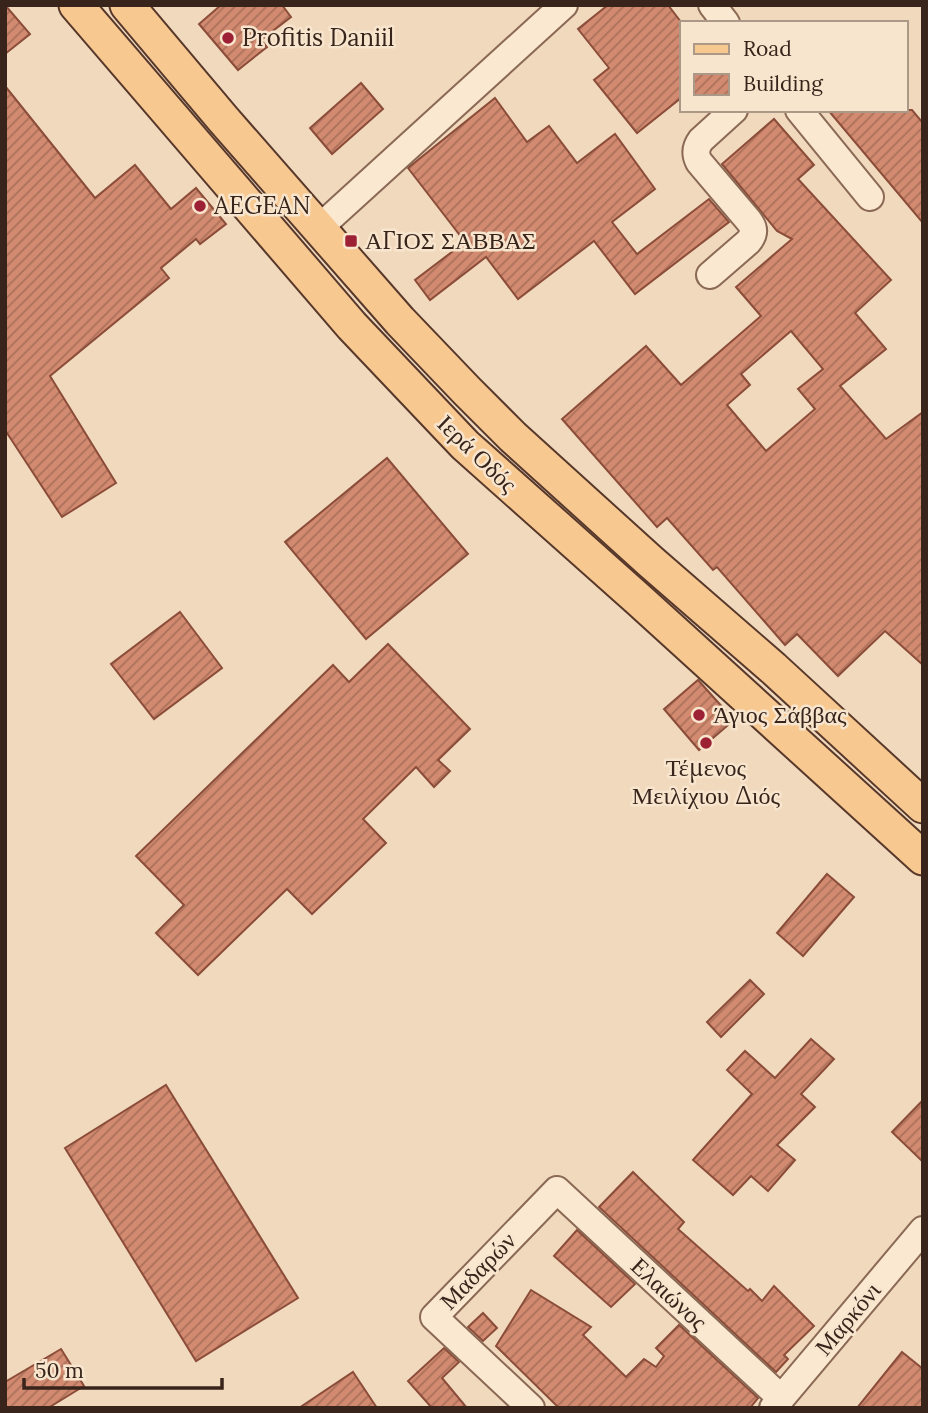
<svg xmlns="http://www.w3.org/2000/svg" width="928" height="1413" viewBox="0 0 928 1413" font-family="Lora,serif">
<defs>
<pattern id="building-hatch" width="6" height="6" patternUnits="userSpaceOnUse" patternTransform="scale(1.75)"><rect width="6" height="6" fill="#d28a70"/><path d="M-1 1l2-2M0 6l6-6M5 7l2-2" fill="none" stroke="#ab715b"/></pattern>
</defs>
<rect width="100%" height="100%" fill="#f1d9bd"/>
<g fill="url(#building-hatch)" stroke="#8b4d39" stroke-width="2" fill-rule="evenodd">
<path d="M 5,5 L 30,34 L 5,54 Z"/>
<path d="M 221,5 L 282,5 L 291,17 L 261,40 L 267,47 L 238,70 L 199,24 Z"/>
<path d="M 608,5 L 668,5 L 681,22 L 681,98 L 637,133 L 594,80 L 609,68 L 578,29 Z"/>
<path d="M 361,83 L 383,109 L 332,154 L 310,128 Z"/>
<path d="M 5,86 L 95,198 L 135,165 L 171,209 L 196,188 L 226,224 L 200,244 L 196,239 L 161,268 L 169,278 L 50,376 L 116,483 L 62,517 L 5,430 Z"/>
<path d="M 495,98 L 527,142 L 549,126 L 577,163 L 615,134 L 655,189 L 612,222 L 637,254 L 709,199 L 729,222 L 635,294 L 594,241 L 518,299 L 486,257 L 430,300 L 415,280 L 465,242 L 408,168 Z"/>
<path d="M 828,110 L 912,110 L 923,123 L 923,223 Z"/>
<path d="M 774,119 L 814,165 L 798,179 L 891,280 L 855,313 L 886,349 L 840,386 L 886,439 L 923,412 L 923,665 L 885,631 L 838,676 L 797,634 L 785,645 L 717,567 L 713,570 L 667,518 L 657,527 L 562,419 L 646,346 L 681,385 L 761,316 L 736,287 L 792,239 L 777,231 L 722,164 ZM 791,331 L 823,369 L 798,389 L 815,409 L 766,451 L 727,405 L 750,385 L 741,374 Z"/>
<path d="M 387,458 L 468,554 L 366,639 L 285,542 Z"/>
<path d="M 180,612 L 222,668 L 154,719 L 111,664 Z"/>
<path d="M 388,644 L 470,729 L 438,760 L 450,771 L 434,787 L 416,767 L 363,819 L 386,843 L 312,914 L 287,889 L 198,975 L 156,933 L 184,905 L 136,856 L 333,665 L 349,682 Z"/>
<path d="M 698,680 L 734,720 L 699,750 L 664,709 Z"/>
<path d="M 827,874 L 854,897 L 803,956 L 777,933 Z"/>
<path d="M 750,980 L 764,994 L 721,1037 L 707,1022 Z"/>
<path d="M 811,1039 L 834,1059 L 801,1094 L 815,1107 L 777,1145 L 795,1160 L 768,1191 L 751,1176 L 733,1195 L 693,1160 L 752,1094 L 727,1070 L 745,1051 L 775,1078 Z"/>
<path d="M 166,1085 L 298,1298 L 196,1361 L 65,1148 Z"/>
<path d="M 923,1100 L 923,1162 L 892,1132 Z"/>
<path d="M 633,1172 L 684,1222 L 678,1229 L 748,1291 L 750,1289 L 762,1301 L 774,1286 L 814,1326 L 784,1355 L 788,1359 L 776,1372 L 599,1207 Z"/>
<path d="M 577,1230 L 635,1284 L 611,1307 L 554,1256 Z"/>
<path d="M 531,1290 L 591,1327 L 583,1335 L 626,1377 L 644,1359 L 656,1367 L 664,1356 L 656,1348 L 679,1325 L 758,1398 L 750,1408 L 559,1408 L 496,1346 Z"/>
<path d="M 483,1313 L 497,1328 L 483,1341 L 468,1327 Z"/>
<path d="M 444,1348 L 459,1362 L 442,1378 L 467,1408 L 432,1408 L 408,1381 Z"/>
<path d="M 61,1349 L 84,1386 L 48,1408 L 5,1408 L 5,1382 Z"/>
<path d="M 902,1352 L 923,1369 L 923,1408 L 857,1408 Z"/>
<path d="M 353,1372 L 377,1408 L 299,1408 Z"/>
</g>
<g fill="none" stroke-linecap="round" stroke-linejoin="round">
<defs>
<g id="minor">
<path d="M 712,5 L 726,23"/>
<path d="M 799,110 L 870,197"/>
<path d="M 319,228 L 564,5"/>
<path d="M 710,275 L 748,242 C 754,235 755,229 749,221 L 699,162 C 695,154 695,148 701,140 L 734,110"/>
<path d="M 531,1408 L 434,1317 L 557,1190 L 781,1398"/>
<path d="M 773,1408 L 923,1230"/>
</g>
<g id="major">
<path d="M 76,5 L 352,326 L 465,445 L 638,599 L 923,858"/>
<path d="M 127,5 L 223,119 L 400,321 L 467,391 L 513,437 L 651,562 L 773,668 L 923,806"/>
</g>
</defs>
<use href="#minor" stroke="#8a6955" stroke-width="30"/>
<use href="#major" stroke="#57382a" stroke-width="37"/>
<use href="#minor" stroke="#fbe8d1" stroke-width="26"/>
<use href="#major" stroke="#f8c891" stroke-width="33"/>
</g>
<g fill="#9d2135" stroke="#f8e5cd" stroke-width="2.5">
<circle cx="228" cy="38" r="7"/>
<circle cx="200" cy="206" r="7"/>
<rect x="344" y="234" width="14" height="14" rx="3.5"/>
<circle cx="699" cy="715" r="7"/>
<circle cx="706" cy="743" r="7"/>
</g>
<g text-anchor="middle" stroke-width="5" stroke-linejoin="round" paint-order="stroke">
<g font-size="24" fill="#38241b" stroke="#f8e5cd" text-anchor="start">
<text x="242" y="46">Profitis Daniil</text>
<text x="214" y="214">AEGEAN</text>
<text x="365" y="249">ΑΓΙΟΣ ΣΑΒΒΑΣ</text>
<text x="713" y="723">Άγιος Σάββας</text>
<text x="706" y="776" text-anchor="middle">Τέμενος<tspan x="706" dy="28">Μειλίχιου Διός</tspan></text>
</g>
<g font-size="24" fill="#38241b" stroke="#f8e5cd">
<text transform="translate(477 454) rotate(44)" y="8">Ιερά Οδός</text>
<text transform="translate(478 1271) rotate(-46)" y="8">Μαδαρών</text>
<text transform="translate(669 1294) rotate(43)" y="8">Ελαιώνος</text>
<text transform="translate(848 1319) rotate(-50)" y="8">Μαρκόνι</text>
</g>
</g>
<rect width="928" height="1413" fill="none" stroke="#38241b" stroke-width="14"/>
<rect x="680" y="21" width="228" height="91" fill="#f8e5cd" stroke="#ab9886" stroke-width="2"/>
<rect x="694" y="44" width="35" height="10" fill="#f8c891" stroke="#ab9886" stroke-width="2"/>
<text x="743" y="56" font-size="21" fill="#38241b">Road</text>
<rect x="694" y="74" width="35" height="21" fill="url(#building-hatch)" stroke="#ab9886" stroke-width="2"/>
<text x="743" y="91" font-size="21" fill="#38241b">Building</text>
<path d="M24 1378v10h198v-10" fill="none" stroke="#38241b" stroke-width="3.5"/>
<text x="35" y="1378" font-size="21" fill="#38241b" stroke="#f8e5cd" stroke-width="5" paint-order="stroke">50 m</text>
</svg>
